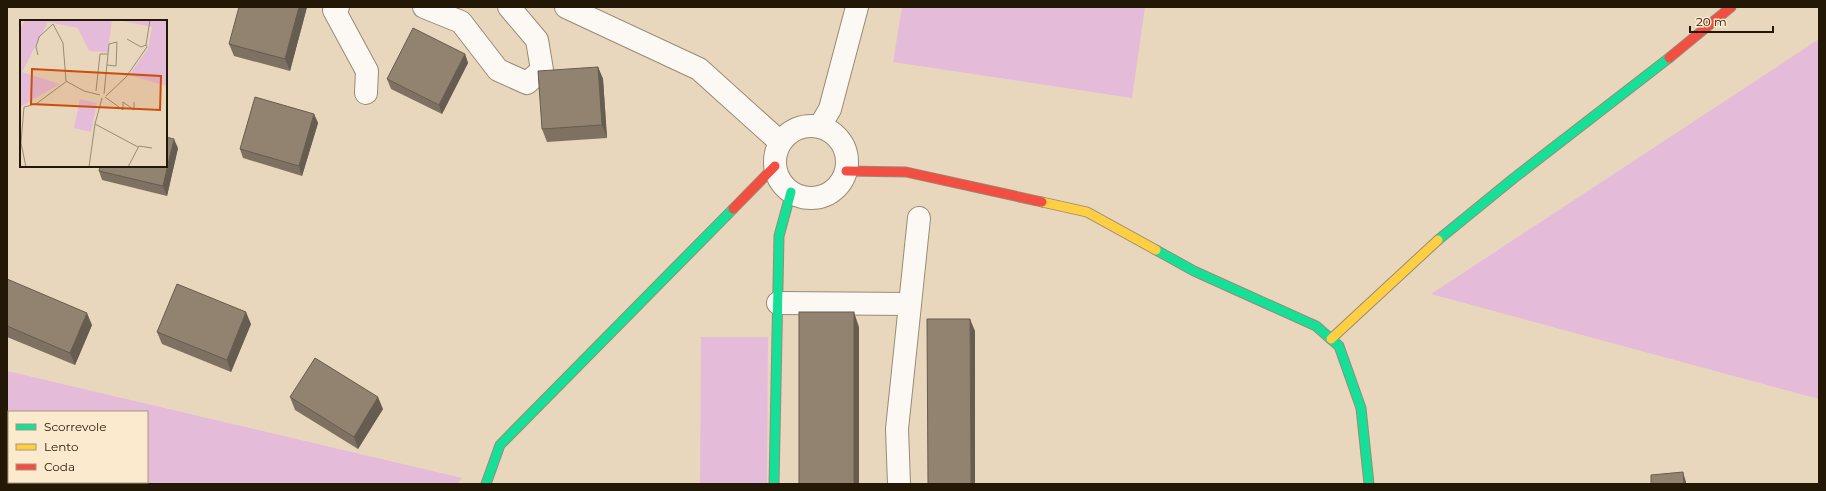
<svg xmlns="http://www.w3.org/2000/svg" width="1826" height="491" viewBox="0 0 1826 491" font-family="Montserrat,sans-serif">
<rect width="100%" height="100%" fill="#e8d7bc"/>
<g fill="#e4bcda" fill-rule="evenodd">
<path d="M 902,7 L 1145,7 L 1132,98 L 893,62 Z"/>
<path d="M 1819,39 L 1819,399 L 1431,294 Z"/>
<path d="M 701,337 L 768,337 L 767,484 L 700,484 Z"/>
<path d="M 7,371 L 462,478 L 457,484 L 7,484 ZM 9,412 L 147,412 L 147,482 L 9,482 Z"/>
</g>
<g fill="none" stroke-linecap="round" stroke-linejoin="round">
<defs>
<g id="street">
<path d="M 338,7 L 334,10 L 367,71 L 366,93"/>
<path d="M 424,7 L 461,22 L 498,70 L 527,83 L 542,70 L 537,40 L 509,7"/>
<path d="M 566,7 L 699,69 L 780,142"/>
<circle cx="811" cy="162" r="36"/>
<path d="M 820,126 L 830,109 L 857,7"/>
<path d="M 778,303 L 910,304"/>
<path d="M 899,484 L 897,429 L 919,218"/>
</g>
<g id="fast">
<path d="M 1438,240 L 1514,178 L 1669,58"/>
<path d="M 1156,250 L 1194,271 L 1316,326 L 1339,346 L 1361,408 L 1369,484"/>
<path d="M 486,484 L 500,445 L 733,209"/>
<path d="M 774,484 L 779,236 L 791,192"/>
</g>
<g id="slow">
<path d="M 1042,202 L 1087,212 L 1156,250"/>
<path d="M 1331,339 L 1438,240"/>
</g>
<g id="jam">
<path d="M 1669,58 L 1731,7"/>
<path d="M 846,171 L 906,172 L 1042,202"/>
<path d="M 733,209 L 775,166"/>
</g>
</defs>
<use href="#street" stroke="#978b76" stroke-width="24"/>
<use href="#fast" stroke="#978b76" stroke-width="11"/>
<use href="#slow" stroke="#978b76" stroke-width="11"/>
<use href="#jam" stroke="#978b76" stroke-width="11"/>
<use href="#street" stroke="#fcf9f5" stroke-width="22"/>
<use href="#fast" stroke="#16e098" stroke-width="9"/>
<use href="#slow" stroke="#ffcf43" stroke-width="9"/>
<use href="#jam" stroke="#f24e42" stroke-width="9"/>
</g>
<g fill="#7e7161">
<path d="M 307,7 L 290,71 L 234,56 L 229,44 Z"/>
<path d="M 465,54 L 468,63 L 442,114 L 391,89 L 387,79 Z"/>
<path d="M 598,67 L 603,79 L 607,138 L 547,142 L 542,129 Z"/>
<path d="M 314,114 L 318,123 L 302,176 L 243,158 L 240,149 Z"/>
<path d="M 178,148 L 167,196 L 102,180 L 99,171 Z"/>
<path d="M 7,279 L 92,325 L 75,365 L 7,337 Z"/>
<path d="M 251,324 L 231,372 L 162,344 L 157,332 Z"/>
<path d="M 290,397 L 383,409 L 358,449 L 295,410 Z"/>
</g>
<g fill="#665c4f">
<path d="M 299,7 L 307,7 L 290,71 L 285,59 Z"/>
<path d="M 465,54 L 468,63 L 442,114 L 439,105 Z"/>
<path d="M 598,67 L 603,79 L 607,138 L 602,125 Z"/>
<path d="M 314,114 L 318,123 L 302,176 L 299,166 Z"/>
<path d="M 174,139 L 178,148 L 167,196 L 163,186 Z"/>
<path d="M 246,312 L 251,324 L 231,372 L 227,360 Z"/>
<path d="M 854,312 L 859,327 L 859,484 L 854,484 Z"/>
<path d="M 87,313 L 92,325 L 75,365 L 70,353 Z"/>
<path d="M 970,319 L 975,331 L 975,484 L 971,484 Z"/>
<path d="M 378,397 L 383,409 L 358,449 L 354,437 Z"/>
<path d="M 1683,472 L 1686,482 L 1686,484 L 1684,484 Z"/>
</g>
<g fill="#928371" stroke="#665c4f">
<path d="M 239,7 L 299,7 L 285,59 L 229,44 Z"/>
<path d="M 413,28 L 465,54 L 439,105 L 387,79 Z"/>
<path d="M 598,67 L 602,125 L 542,129 L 538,71 Z"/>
<path d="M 255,97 L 314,114 L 299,166 L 240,149 Z"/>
<path d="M 166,137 L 174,139 L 163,186 L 99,171 L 100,166 L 166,166 Z"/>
<path d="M 7,279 L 87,313 L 70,353 L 7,326 Z"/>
<path d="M 177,284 L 246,312 L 227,360 L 157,332 Z"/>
<rect x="799" y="312" width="55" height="172"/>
<path d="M 927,319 L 970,319 L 971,484 L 928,484 Z"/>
<path d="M 315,358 L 378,397 L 354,437 L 290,397 Z"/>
<path d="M 1683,472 L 1684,484 L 1651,484 L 1651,475 Z"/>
</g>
<g transform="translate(20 20)">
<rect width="147" height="147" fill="#e8d7bc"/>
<path d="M 5,0 L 92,0 L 88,32 L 69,31 L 58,8 L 28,2 L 2,52 L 40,64 L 0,87 L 0,9 ZM 98,0 L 147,0 L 147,66 L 109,55 L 128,29 L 132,7 ZM 60,79 L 77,83 L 71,112 L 54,108 Z" fill="#e4bcda"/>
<path fill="none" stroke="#998b73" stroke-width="1" d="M 126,25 L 130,0M 18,35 L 16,27 L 19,17 L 33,4 L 43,23 L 46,61 L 64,71 L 80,75M 76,71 L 80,34 L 88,34M 84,74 L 89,24 L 97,22 L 96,46 L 87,45M 86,76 L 106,57 L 127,27 L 126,25 L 121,27 L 107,19M 85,77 L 103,90 L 103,82 L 114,90 L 114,82M 75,104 L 118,127M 6,147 L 1,123 L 4,87 L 16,84 L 47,61M 69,147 L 75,104 L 82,78M 108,147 L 119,126 L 132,128"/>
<path fill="#ca4f0b" fill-opacity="0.15" stroke="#ca4f0b" stroke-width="2" d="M 12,49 L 141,56 L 140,90 L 11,84 Z"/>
<rect width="147" height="147" fill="none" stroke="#231806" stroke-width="2"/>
</g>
<rect width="1826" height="491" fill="none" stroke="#231806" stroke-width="16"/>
<rect x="8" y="411" width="140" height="72" fill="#fceace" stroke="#a5967e"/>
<rect x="16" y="424" width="20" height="6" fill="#16e098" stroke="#a5967e"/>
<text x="44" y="431" font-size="12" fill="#231806">Scorrevole</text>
<rect x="16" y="444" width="20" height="6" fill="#ffcf43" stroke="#a5967e"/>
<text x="44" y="451" font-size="12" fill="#231806">Lento</text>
<rect x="16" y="464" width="20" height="6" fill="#f24e42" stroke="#a5967e"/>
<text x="44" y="471" font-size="12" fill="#231806">Coda</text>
<path d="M1690 26v6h83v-6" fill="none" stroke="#231806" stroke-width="2"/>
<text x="1696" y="26" font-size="12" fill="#231806" stroke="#fceace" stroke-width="3" paint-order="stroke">20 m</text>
</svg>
